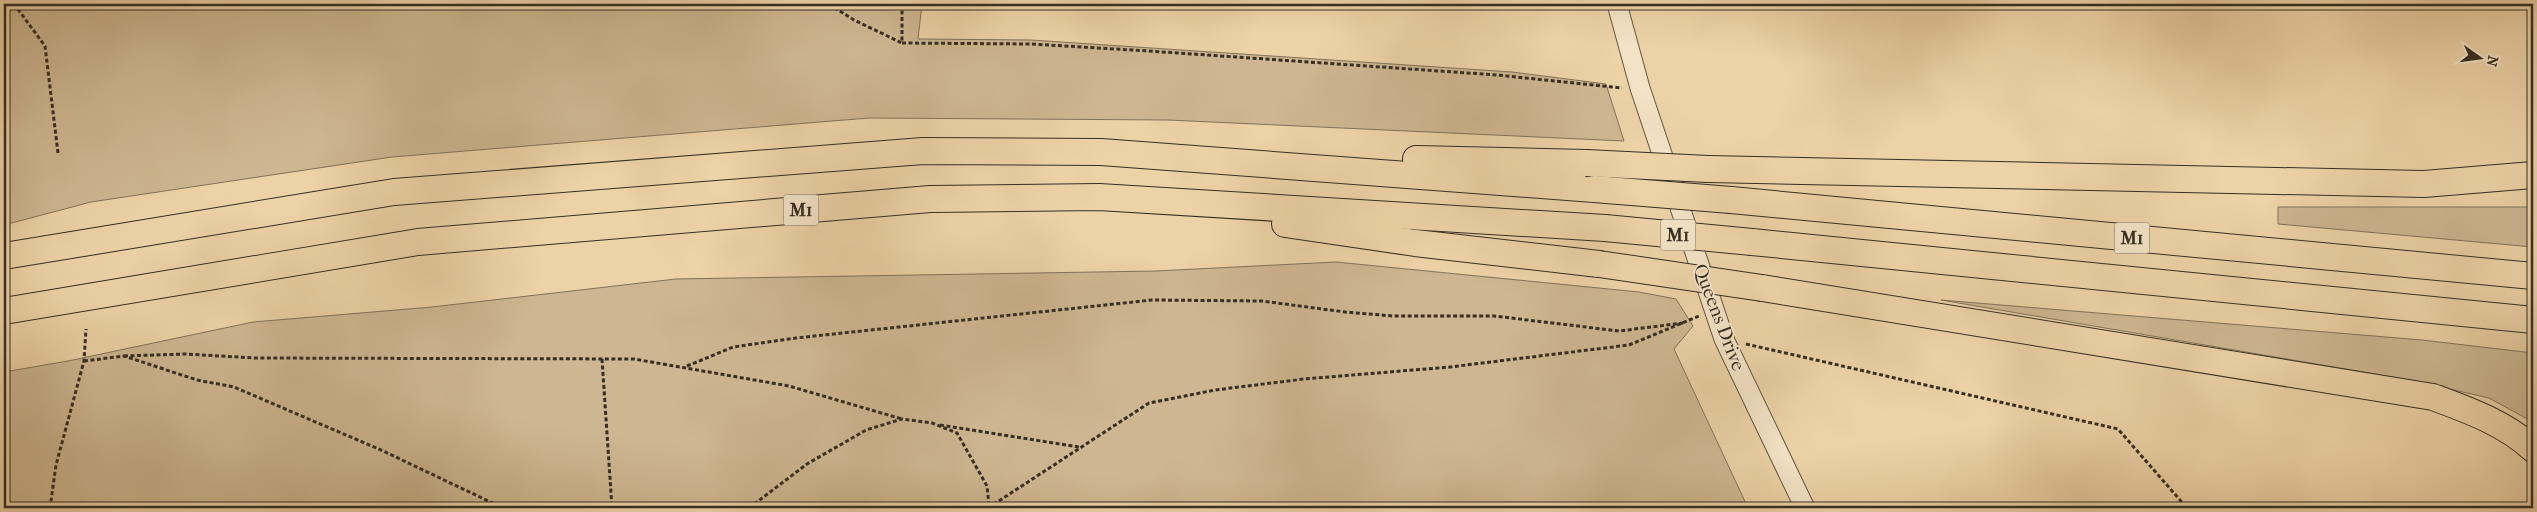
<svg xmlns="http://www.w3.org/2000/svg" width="2537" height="512" viewBox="0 0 2537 512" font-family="'IM FELL French Canon',serif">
<rect width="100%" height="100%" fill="#ecd2a7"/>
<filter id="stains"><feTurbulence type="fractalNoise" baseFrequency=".004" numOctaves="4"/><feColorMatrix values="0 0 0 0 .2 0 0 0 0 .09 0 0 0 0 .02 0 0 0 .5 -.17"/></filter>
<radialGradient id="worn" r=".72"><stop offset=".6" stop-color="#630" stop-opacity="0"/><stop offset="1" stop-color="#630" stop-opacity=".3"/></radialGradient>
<g fill="#cdb691" stroke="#82725a">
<path d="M 4,4 L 922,4 L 918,39 L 1031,40 L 1512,72 L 1606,84 L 1624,141 L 1168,120 L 869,118 L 392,157 L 91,202 L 4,225 Z"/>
<path d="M 2278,207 L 2533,207 L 2533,247 L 2278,224 Z"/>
<path d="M 1336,262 L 1639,292 L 1676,299 L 1693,326 L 1674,349 L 1748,508 L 4,508 L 4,372 L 68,361 L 253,322 L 432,307 L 676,279 L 1156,271 Z"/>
<path d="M 1941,300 L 2422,340 L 2533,353 L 2533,422 L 2489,398 L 2410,380 Z"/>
</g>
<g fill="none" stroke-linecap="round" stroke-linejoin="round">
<defs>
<path id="tertiary" d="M 1617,4 L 1640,88 L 1724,339 L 1805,508"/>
<g id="motorway">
<path d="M 1416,159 L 1586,163"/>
<path d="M 1708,169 L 2424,184 L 2533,175"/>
<path d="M 1731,200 L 2533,276"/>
<path d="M 1285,224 L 1415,243 L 1599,264"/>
<path d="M 1752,242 L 2533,320"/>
<path d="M 4,256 L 394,192 L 923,151 L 1101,152 L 1594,189"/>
<path d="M 1762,288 L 2433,397 C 2468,410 2505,423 2533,449"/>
<path d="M 4,311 L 418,242 L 930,199 L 1099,197 L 1605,228"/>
</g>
</defs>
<use href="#tertiary" stroke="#645744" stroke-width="21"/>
<use href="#motorway" stroke="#372e23" stroke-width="28"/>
<g stroke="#372e23" stroke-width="3" stroke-dasharray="4 2.5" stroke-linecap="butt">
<path d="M 14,4 L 45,46 L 58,153"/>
<path d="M 829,4 L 854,20 L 902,43"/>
<path d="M 902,4 L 902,43 L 1031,44 L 1149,51 L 1497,75 L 1622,88"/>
<path d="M 1746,344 L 2118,429 L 2187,508"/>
<path d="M 124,356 L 186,354 L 254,358 L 634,359 L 789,386 L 902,419"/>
<path d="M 602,359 L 612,508"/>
<path d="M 84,361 L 124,356 L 197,380 L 234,387 L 381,450 L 503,508"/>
<path d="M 687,366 L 733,347 L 796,338 L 1152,300 L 1262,301 L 1345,312 L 1393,316 L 1494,316 L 1619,331 L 1683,323"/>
<path d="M 940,425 L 1079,447"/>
<path d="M 50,508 L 56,465 L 84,361 L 86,329"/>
<path d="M 749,508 L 807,464 L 866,430 L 902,419 L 932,423 L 957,433 L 987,486 L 989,506"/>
<path d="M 988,508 L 1149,403 L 1215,390 L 1304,379 L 1450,367 L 1629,345 L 1699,316"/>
</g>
<use href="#tertiary" stroke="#f3e2c6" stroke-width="19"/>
<use href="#motorway" stroke="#ecd2a7" stroke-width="26"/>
<defs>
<g id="motorway-bridge">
<path d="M 1586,163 L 1708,169"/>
<path d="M 1594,189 L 1731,200"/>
<path d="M 1605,228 L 1752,242"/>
<path d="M 1599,264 L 1762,288"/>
</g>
</defs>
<use href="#motorway-bridge" stroke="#372e23" stroke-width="28" stroke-linecap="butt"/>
<use href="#motorway-bridge" stroke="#ecd2a7" stroke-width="26"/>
</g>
<g text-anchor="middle" stroke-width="4" stroke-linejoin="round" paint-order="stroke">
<g fill="#f3e2c6" stroke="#6f6454" stroke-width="1">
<rect x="783.5" y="194.5" width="35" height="31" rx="4"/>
<rect x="1660.5" y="219.5" width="35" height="31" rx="4"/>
<rect x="2114.5" y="222.5" width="35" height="31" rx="4"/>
</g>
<g font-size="18" font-weight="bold" fill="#372e23">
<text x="801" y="216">M1</text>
<text x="1678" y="241">M1</text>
<text x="2132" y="244">M1</text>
</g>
<g font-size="19" fill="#372e23" stroke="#f3e2c6">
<text transform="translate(1720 317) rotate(69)" y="7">Queens Drive</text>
</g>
</g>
<rect width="2537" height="512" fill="none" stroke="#ecd2a7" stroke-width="20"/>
<rect x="5" y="5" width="2527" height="502" fill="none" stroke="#372e23" stroke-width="2.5"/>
<rect x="10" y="10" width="2517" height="492" fill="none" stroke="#372e23"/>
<g transform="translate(2480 58) rotate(104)" stroke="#f3e2c6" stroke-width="4" paint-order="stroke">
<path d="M0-4L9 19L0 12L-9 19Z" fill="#372e23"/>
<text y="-8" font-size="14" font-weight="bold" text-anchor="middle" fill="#372e23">N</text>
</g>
<rect width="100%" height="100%" filter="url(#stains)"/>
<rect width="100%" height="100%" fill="url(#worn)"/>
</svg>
